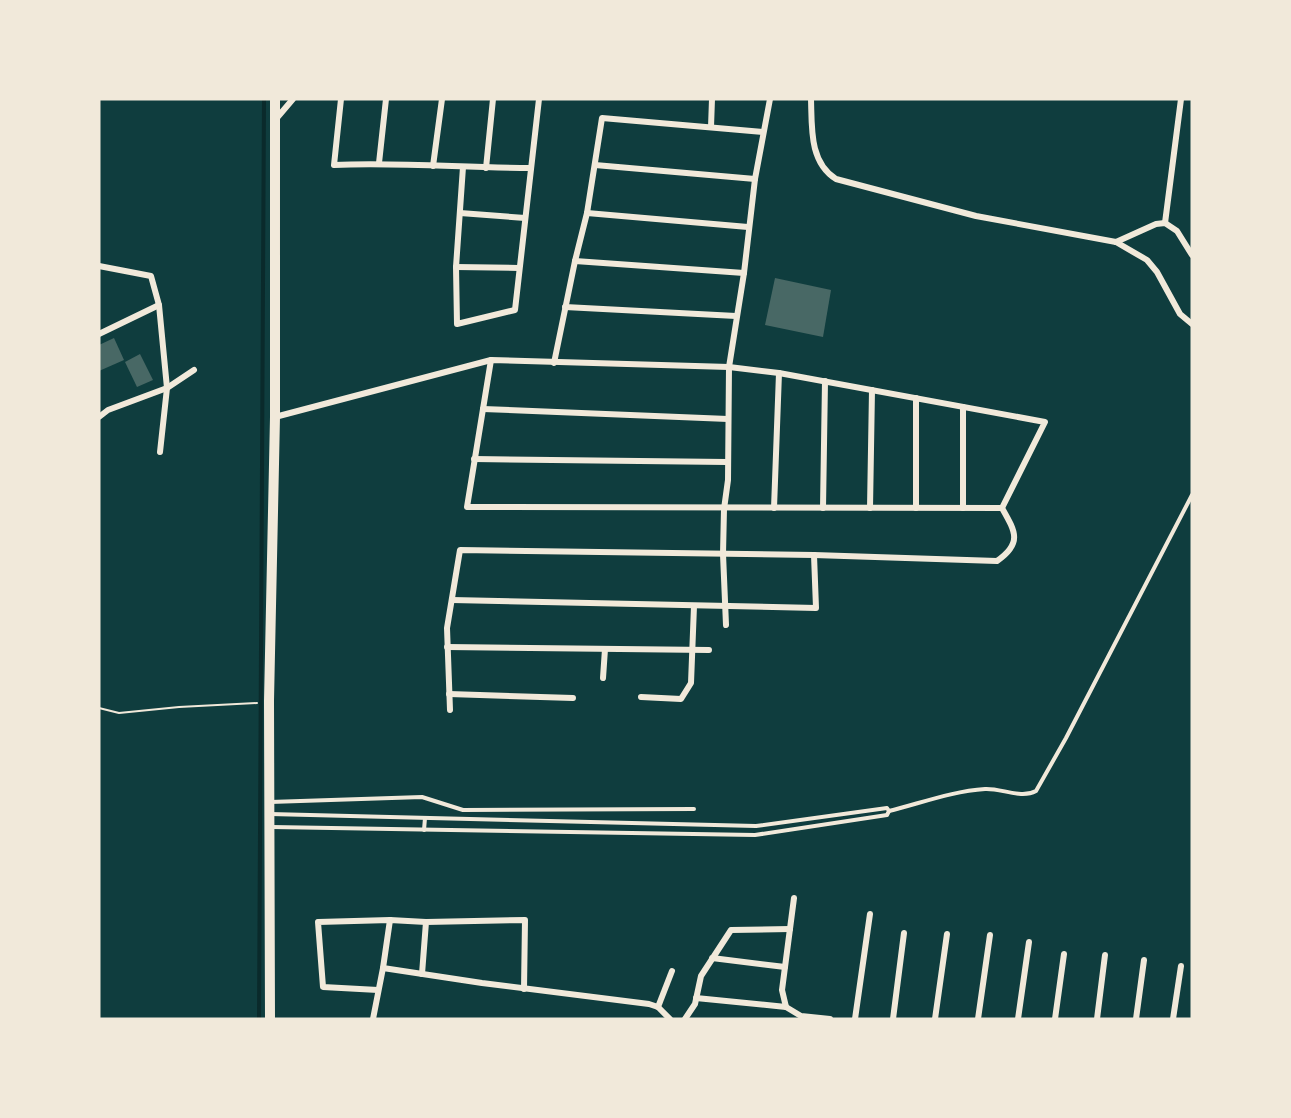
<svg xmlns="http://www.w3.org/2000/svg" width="1291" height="1118" viewBox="0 0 1291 1118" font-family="'Source Sans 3',sans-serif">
<rect width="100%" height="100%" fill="#0f3d3e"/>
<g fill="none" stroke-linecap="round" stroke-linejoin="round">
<path stroke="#0a2a2b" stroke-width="4" d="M 259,1019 L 264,99"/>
</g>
<g fill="#486865">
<path d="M 775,278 L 831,290 L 823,337 L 765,325 Z"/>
<path d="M 114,338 L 124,360 L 99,371 L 99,345 Z"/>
<path d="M 140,354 L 153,380 L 137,387 L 125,362 Z"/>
</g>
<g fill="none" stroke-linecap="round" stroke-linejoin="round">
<path stroke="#f1e9da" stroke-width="2" d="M 99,708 L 119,713 L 179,707 L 257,703"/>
<g stroke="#f1e9da" stroke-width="4">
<path d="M 270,802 L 422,797 L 463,810 L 694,809"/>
<path d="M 889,811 C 921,803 953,791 985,789 C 1001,788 1021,799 1036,791 L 1066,738 L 1192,495"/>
<path d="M 270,814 L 756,826 L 887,808 L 889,811 L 887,815 L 755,835 L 272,827"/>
<path d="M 424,830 L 425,818"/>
</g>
<g stroke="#f1e9da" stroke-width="6">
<path d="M 341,99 L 334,165 C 400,162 465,168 531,168"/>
<path d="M 811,99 C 812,127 809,162 836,179 L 976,216 L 1116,242 L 1147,260 L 1157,272 L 1180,314 L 1192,324"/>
<path d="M 276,119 L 293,99"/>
<path d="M 711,127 L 712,99"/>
<path d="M 379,163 L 386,99"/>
<path d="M 595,165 L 755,179"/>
<path d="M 433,166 L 442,99"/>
<path d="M 463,167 L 456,267 L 457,324 L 515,310 L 539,99"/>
<path d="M 486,168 L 493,99"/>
<path d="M 460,213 L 525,218"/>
<path d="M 587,213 L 748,227"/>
<path d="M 1165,223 L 1181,99"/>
<path d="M 1116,242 L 1156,224 L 1165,223 L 1177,231 L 1192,255"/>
<path d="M 575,261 L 744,273"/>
<path d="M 99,266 L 151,276 L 159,305 L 167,388 L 160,452"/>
<path d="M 456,267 L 519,268"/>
<path d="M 565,307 L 736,316"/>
<path d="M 99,334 L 159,305"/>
<path d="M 491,360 L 467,507 L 1002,508"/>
<path d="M 554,363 L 575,261 L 587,213 L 602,118 L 763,132"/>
<path d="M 963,407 L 963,508"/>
<path d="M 483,409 L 728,419"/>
<path d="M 99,417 L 108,410 L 167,388 L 194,370"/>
<path d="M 275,417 L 491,360 L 729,367 L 779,373 L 1045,422 L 1002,508"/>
<path d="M 474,459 L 727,462"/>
<path d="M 774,508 L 779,373"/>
<path d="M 823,508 L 825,381"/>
<path d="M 870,508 L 872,390"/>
<path d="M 916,508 L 916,398"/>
<path d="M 452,600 L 816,608 L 814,555"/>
<path d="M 726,625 L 723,554 L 724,509 L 728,480 L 729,367 L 744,273 L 755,179 L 770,99"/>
<path d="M 447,647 L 709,650"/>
<path d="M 603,678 L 605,649"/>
<path d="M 449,694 L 573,698"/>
<path d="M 641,697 L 681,699 L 691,683 L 694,606"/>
<path d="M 450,710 L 447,628 L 460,550 L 814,555 L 997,561 C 1023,543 1015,531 1002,508"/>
<path d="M 794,898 L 782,990 L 786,1007 L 801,1016 L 830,1019"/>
<path d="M 712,958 L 785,967"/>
<path d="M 383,968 L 390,920"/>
<path d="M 422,974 L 426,922 L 525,920 L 524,989"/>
<path d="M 378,990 L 323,987 L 318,922 L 390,920 L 426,922"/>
<path d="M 696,998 L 786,1007"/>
<path d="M 658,1007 L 672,971"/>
<path d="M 373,1019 L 383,968 L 482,983 L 649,1004 L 658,1007 L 670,1019"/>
<path d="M 685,1019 L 695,1004 L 701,976 L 731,930 L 790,929"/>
<path d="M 855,1019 L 870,914"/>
<path d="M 893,1019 L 904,933"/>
<path d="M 935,1019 L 947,934"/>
<path d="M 978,1019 L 990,935"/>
<path d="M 1018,1019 L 1029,942"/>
<path d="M 1055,1019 L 1064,954"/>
<path d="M 1097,1019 L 1105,955"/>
<path d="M 1136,1019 L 1144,960"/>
<path d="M 1173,1019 L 1181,966"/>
</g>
<path stroke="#f1e9da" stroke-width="10" d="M 270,1019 L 269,701 L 275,417 L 275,99"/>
</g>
<rect width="1291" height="1118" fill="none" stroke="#f1e9da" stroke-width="201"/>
</svg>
